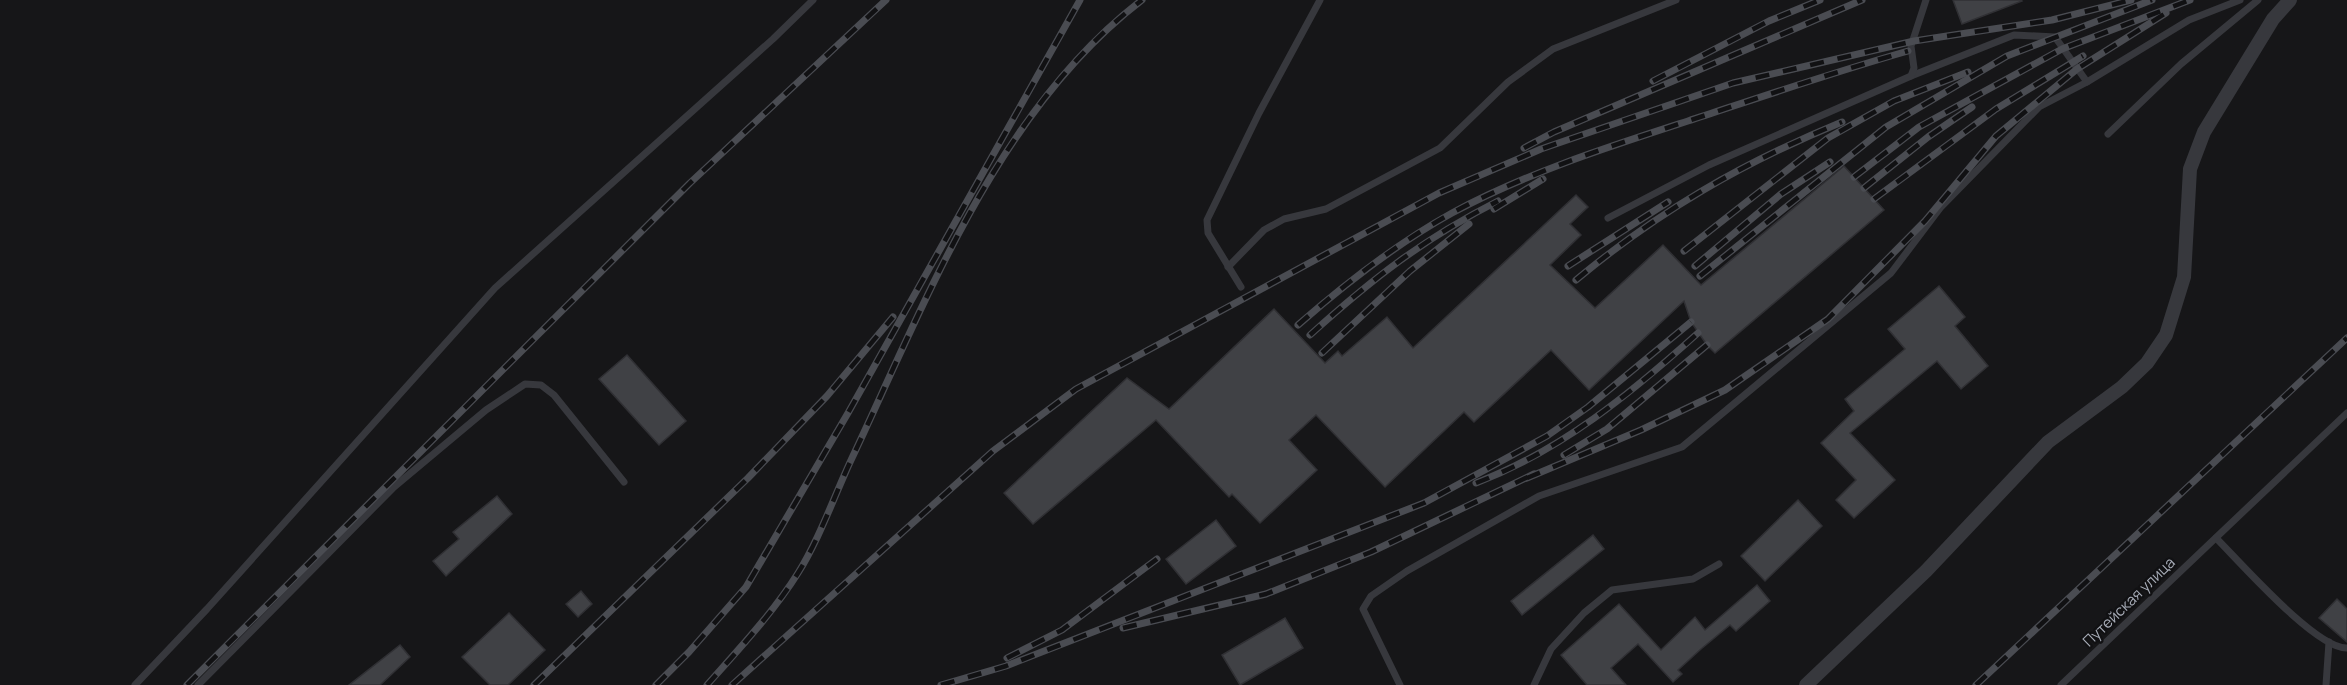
<svg xmlns="http://www.w3.org/2000/svg" width="2347" height="685" viewBox="0 0 2347 685" font-family="Manrope,sans-serif">
<rect width="100%" height="100%" fill="#161618"/>
<g fill="#404145" stroke="#303034" stroke-width="1.5">
<path d="M 1953,0 L 2021,0 L 2022,1 L 1962,24 Z"/>
<path d="M 1844,166 L 1884,210 L 1715,353 L 1707,345 L 1691,322 L 1684,301 L 1589,390 L 1551,350 L 1474,422 L 1464,412 L 1385,487 L 1316,415 L 1289,440 L 1317,470 L 1260,523 L 1232,494 L 1229,497 L 1156,420 L 1033,524 L 1004,493 L 1127,378 L 1169,409 L 1274,309 L 1325,363 L 1338,351 L 1342,356 L 1387,317 L 1413,348 L 1576,195 L 1588,207 L 1570,224 L 1581,235 L 1550,265 L 1595,308 L 1663,245 L 1701,285 Z"/>
<path d="M 1939,286 L 1965,317 L 1955,326 L 1988,366 L 1961,389 L 1937,361 L 1850,433 L 1895,480 L 1854,518 L 1836,500 L 1856,480 L 1821,443 L 1854,411 L 1845,399 L 1905,349 L 1888,329 Z"/>
<path d="M 627,355 L 686,421 L 659,445 L 599,379 Z"/>
<path d="M 497,496 L 512,514 L 446,576 L 433,561 L 459,539 L 453,532 Z"/>
<path d="M 1798,500 L 1822,526 L 1765,581 L 1741,556 Z"/>
<path d="M 1216,520 L 1236,546 L 1186,584 L 1166,559 Z"/>
<path d="M 1593,535 L 1604,549 L 1522,615 L 1511,601 Z"/>
<path d="M 1757,585 L 1770,601 L 1736,631 L 1730,625 L 1701,649 L 1678,670 L 1682,674 L 1673,682 L 1638,644 L 1611,668 L 1626,685 L 1587,685 L 1561,655 L 1619,604 L 1661,650 L 1695,617 L 1705,630 Z"/>
<path d="M 581,591 L 592,604 L 578,617 L 566,604 Z"/>
<path d="M 2337,599 L 2347,609 L 2347,642 L 2319,618 Z"/>
<path d="M 509,613 L 545,650 L 508,685 L 490,685 L 462,657 Z"/>
<path d="M 1285,618 L 1303,648 L 1240,685 L 1222,655 Z"/>
<path d="M 400,645 L 410,657 L 380,685 L 349,685 Z"/>
</g>
<g fill="none" stroke-linecap="round" stroke-linejoin="round">
<g stroke="#37383d" stroke-width="7">
<path d="M 1911,76 L 2014,35 L 2055,37 L 2087,82"/>
<path d="M 2108,134 L 2181,64 L 2258,0"/>
<path d="M 1608,218 L 1709,165 L 1911,76 L 1914,68 L 1911,46 L 1926,0"/>
<path d="M 1228,267 L 1264,230 L 1284,219 L 1326,209 L 1440,148 L 1508,82 L 1553,49 L 1676,0"/>
<path d="M 1241,287 L 1208,233 L 1207,220 L 1259,113 L 1320,0"/>
<path d="M 2216,538 C 2240,562 2316,649 2347,648"/>
<path d="M 135,685 L 207,609 L 495,288 L 773,39 L 813,0"/>
<path d="M 198,685 L 394,487 L 486,410 L 525,384 L 541,385 L 554,395 L 624,482"/>
<path d="M 1400,685 L 1363,609 L 1371,596 L 1407,571 L 1539,496 L 1682,447 L 1891,273 L 1941,207 L 2039,107 L 2087,82 L 2189,20 L 2240,0"/>
<path d="M 1534,685 L 1551,649 L 1584,613 L 1612,590 L 1693,579 L 1719,564"/>
<path d="M 2061,685 L 2347,413"/>
<path d="M 2326,685 L 2329,642"/>
</g>
<path stroke="#37383d" stroke-width="14" d="M 1806,685 L 1926,571 L 2048,442 L 2122,387 L 2147,363 L 2166,335 L 2184,277 L 2190,169 L 2204,132 L 2273,19 L 2290,0"/>
<defs>
<g id="rail">
<path d="M 1653,81 L 1769,21 L 1820,0"/>
<path d="M 1524,148 L 1554,132 L 1862,0"/>
<path d="M 1854,177 L 1919,127 L 2062,49 L 2190,0"/>
<path d="M 1864,188 L 1928,137 L 1972,107"/>
<path d="M 1874,199 L 1996,109 L 2083,56"/>
<path d="M 1494,209 L 1543,179"/>
<path d="M 1684,251 L 1828,138 L 1894,101 L 1968,72"/>
<path d="M 1568,266 L 1668,202"/>
<path d="M 1695,266 L 1781,194 L 1830,162"/>
<path d="M 1700,276 L 1886,127 L 2007,56 L 2152,0"/>
<path d="M 1576,280 C 1659,211 1742,163 1842,122"/>
<path d="M 1298,325 C 1346,283 1396,244 1452,213 C 1526,173 1608,147 1688,121 C 1761,97 1834,72 1908,51"/>
<path d="M 1310,335 C 1372,279 1423,239 1498,201"/>
<path d="M 1322,353 L 1410,271 L 1469,224"/>
<path d="M 1564,455 L 1607,429 L 1707,345"/>
<path d="M 1527,478 L 1641,430 L 1725,390 L 1828,319 L 1925,221 L 1996,136 L 2077,69 L 2166,13"/>
<path d="M 1476,483 C 1562,450 1630,394 1698,333"/>
<path d="M 1123,628 L 1266,594 L 1371,552 L 1534,474"/>
<path d="M 1007,658 L 1062,630 L 1157,559"/>
<path d="M 187,685 L 690,183 L 886,0"/>
<path d="M 534,685 L 748,478 L 827,396 L 893,317"/>
<path d="M 656,685 L 689,652 L 746,587 L 848,413 L 1080,0"/>
<path d="M 707,685 C 738,650 773,613 798,573 C 819,540 835,494 852,458 C 927,299 998,110 1142,0"/>
<path d="M 732,685 L 993,451 L 1076,389 L 1439,193 L 1541,149 L 1733,83 L 1914,41 L 2052,20 L 2131,0"/>
<path d="M 941,685 L 1006,666 L 1424,503 L 1547,436 L 1588,407 L 1691,322"/>
<path d="M 1976,685 L 2347,338"/>
</g>
</defs>
<use href="#rail" stroke="#4a4c52" stroke-width="7"/>
<use href="#rail" stroke="#111113" stroke-width="4.5" stroke-dasharray="14" stroke-linecap="butt"/>
</g>
<g text-anchor="middle" stroke-width="4.5" stroke-linejoin="round" paint-order="stroke">
<g font-size="15" fill="#a8adb8" stroke="#111113">
<text transform="translate(2129 602) rotate(-44)" y="5">Путейская улица</text>
</g>
</g>
</svg>
